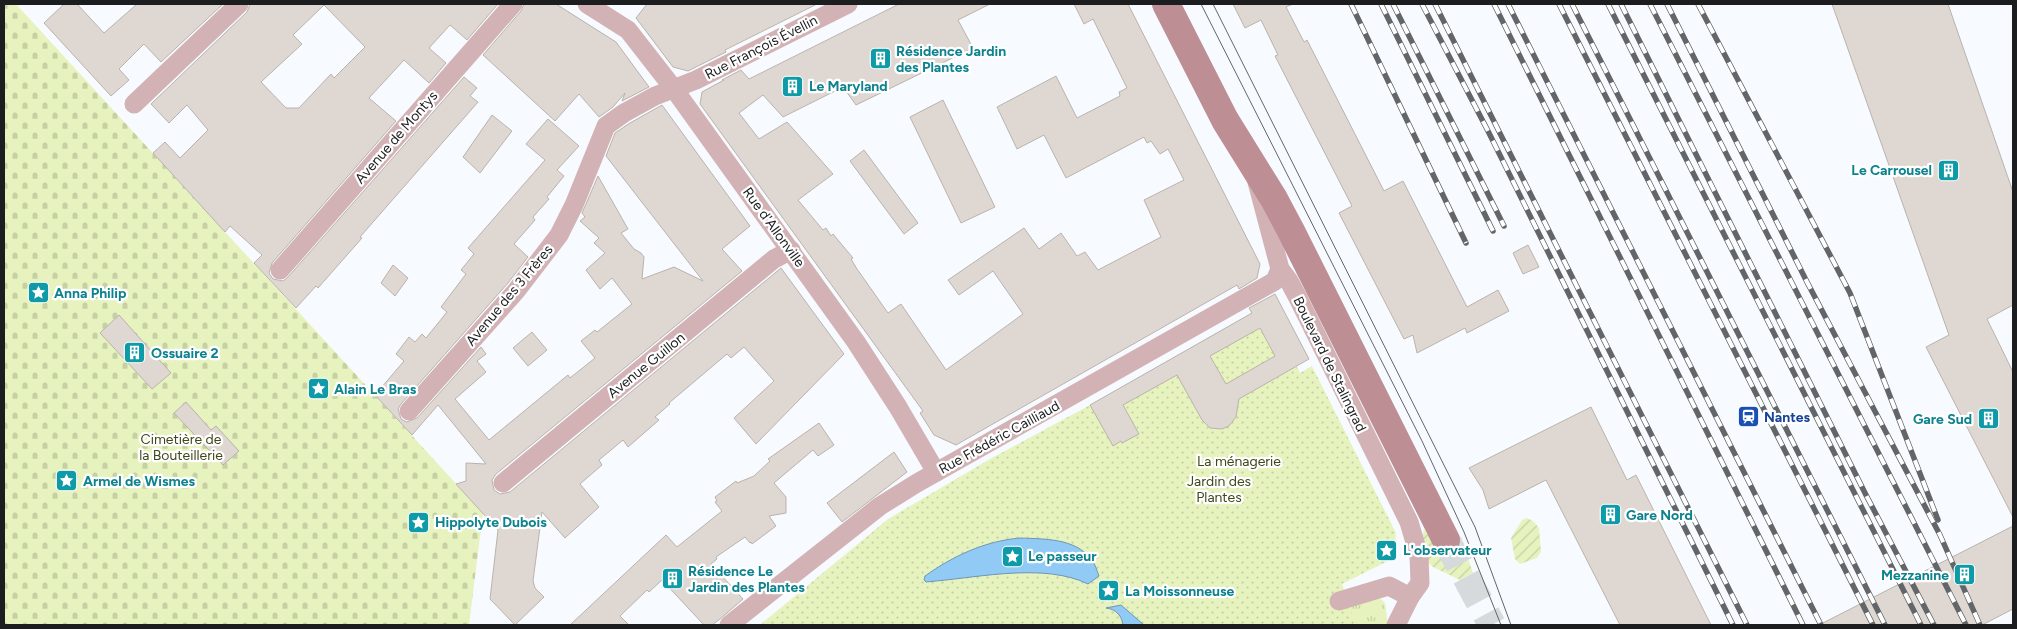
<svg xmlns="http://www.w3.org/2000/svg" width="2017" height="629" viewBox="0 0 2017 629" font-family="Figtree,sans-serif">
<defs>
<pattern id="grass-tufts" width="24" height="20" patternUnits="userSpaceOnUse" patternTransform="scale(1.25)"><rect width="24" height="20" fill="#e7f3be"/><path d="M3 7l-1-3M5 7V3M7 7l1-3M15 17l-1-3M17 17v-4M19 17l1-3" fill="none" stroke="#c6d0a3"/></pattern>
<pattern id="cemetery-stones" width="16" height="16" patternUnits="userSpaceOnUse" patternTransform="scale(1.25)"><rect width="16" height="16" fill="#e7f3be"/><path d="M2 7V4a2 2 0 0 1 4 0v3zM10 15v-3a2 2 0 0 1 4 0v3z" fill="#c6d0a3"/></pattern>
<pattern id="park-dots" width="8" height="8" patternUnits="userSpaceOnUse" patternTransform="scale(1.25)"><rect width="8" height="8" fill="#e7f3be"/><path d="M2 2h.1M6 6h.1" fill="none" stroke="#c6d0a3" stroke-width="1.8" stroke-linecap="round"/></pattern>
<pattern id="garden-furrows" width="10" height="10" patternUnits="userSpaceOnUse" patternTransform="scale(1.25)"><rect width="10" height="10" fill="#e7f3be"/><path d="M-1 1l2-2M0 10L10 0M9 11l2-2" fill="none" stroke="#c6d0a3"/></pattern>
</defs>
<rect width="100%" height="100%" fill="#f7fbff"/>
<path fill="url(#grass-tufts)" d="M 1373,599 L 1381,599 L 1385,603 L 1388,625 L 1342,625 L 1344,606 Z"/>
<path fill="url(#cemetery-stones)" d="M 4,4 L 16,4 L 483,513 L 469,625 L 4,625 Z"/>
<path fill="url(#park-dots)" d="M 1252,313 L 1265,337 L 1294,361 L 1300,373 L 1312,366 L 1396,533 L 1394,558 L 1342,584 L 1356,625 L 760,625 L 888,519 L 990,459 L 1090,405 Z"/>
<g fill="url(#garden-furrows)">
<path d="M 1527,518 L 1533,521 L 1539,528 L 1541,552 L 1537,558 L 1520,564 L 1515,559 L 1511,538 L 1522,520 Z"/>
<path d="M 1424,529 L 1437,548 L 1461,537 L 1473,573 L 1460,580 L 1433,567 L 1426,561 L 1422,537 Z"/>
</g>
<g fill="#91caf5" stroke="#6e96b5">
<path d="M 1020,538 C 1044,539 1075,538 1091,559 C 1095,563 1097,571 1099,576 L 1088,584 C 1045,563 981,577 936,581 L 926,582 L 924,580 L 925,576 C 953,556 985,541 1020,538 Z"/>
<path d="M 1121,605 L 1144,625 L 1123,625 C 1122,616 1116,609 1106,608 Z"/>
</g>
<g fill="#dfd7d1" stroke="#bab3ad" fill-rule="evenodd">
<path d="M 64,4 L 77,4 L 104,33 L 137,4 L 223,4 L 161,62 L 144,44 L 119,69 L 129,80 L 111,96 L 44,23 Z"/>
<path d="M 250,4 L 498,4 L 467,40 L 450,25 L 429,48 L 446,63 L 429,83 L 404,60 L 369,98 L 396,121 L 272,263 L 269,273 L 273,279 L 283,281 L 288,277 L 464,77 L 477,88 L 470,96 L 478,102 L 360,237 L 362,238 L 318,288 L 316,286 L 296,308 L 254,263 L 262,255 L 230,226 L 225,232 L 153,153 L 165,142 L 180,158 L 208,130 L 187,105 L 169,123 L 151,104 L 247,12 ZM 324,5 L 365,47 L 334,78 L 331,74 L 299,108 L 286,108 L 261,82 L 302,44 L 293,35 Z"/>
<path d="M 524,4 L 556,4 L 616,42 L 649,87 L 622,101 L 625,93 L 613,107 L 599,117 L 579,94 L 555,121 L 483,55 L 521,11 Z"/>
<path d="M 647,4 L 817,4 L 725,50 L 726,52 L 688,71 L 673,67 L 636,18 Z"/>
<path d="M 899,4 L 990,4 L 958,20 L 973,48 L 856,105 L 843,87 L 783,117 L 763,95 L 739,113 L 759,139 L 787,122 L 833,174 L 798,200 L 823,230 L 826,228 L 831,236 L 833,234 L 853,258 L 851,259 L 857,269 L 888,313 L 901,304 L 946,370 L 1023,314 L 993,271 L 959,295 L 948,280 L 1024,228 L 1039,249 L 1061,233 L 1077,256 L 1085,252 L 1098,270 L 1161,237 L 1144,200 L 1184,180 L 1168,149 L 1160,154 L 1151,141 L 1147,143 L 1144,137 L 1066,178 L 1044,135 L 1017,149 L 997,107 L 1056,76 L 1077,118 L 1120,96 L 1119,92 L 1127,88 L 1093,19 L 1084,24 L 1074,4 L 1128,4 L 1260,264 L 1257,278 L 1239,289 L 1237,285 L 956,445 L 934,435 L 920,413 L 923,411 L 700,104 L 702,92 L 724,80 L 722,80 L 741,70 L 749,79 Z"/>
<path d="M 1233,4 L 1293,4 L 1286,7 L 1304,42 L 1307,40 L 1384,191 L 1403,181 L 1467,307 L 1498,290 L 1509,311 L 1467,333 L 1465,328 L 1417,353 L 1413,335 L 1404,339 L 1339,213 L 1352,206 L 1275,56 L 1278,55 L 1261,20 L 1245,28 Z"/>
<path d="M 1832,4 L 1948,4 L 2013,192 L 2013,305 L 1987,319 L 2013,372 L 2013,517 L 1926,347 L 1949,335 Z"/>
<path d="M 943,100 L 995,207 L 961,223 L 910,117 Z"/>
<path d="M 662,105 L 750,226 L 722,249 L 742,271 L 496,474 L 492,480 L 494,490 L 500,494 L 510,492 L 781,268 L 844,354 L 756,444 L 734,418 L 774,381 L 744,347 L 731,358 L 727,354 L 669,403 L 670,404 L 655,417 L 659,420 L 628,447 L 623,440 L 599,460 L 602,465 L 580,484 L 599,507 L 565,538 L 542,512 L 533,581 L 535,588 L 544,597 L 515,625 L 490,599 L 498,530 L 456,484 L 466,481 L 466,463 L 486,464 L 438,405 L 412,435 L 375,395 L 404,361 L 396,354 L 409,337 L 415,342 L 422,334 L 426,338 L 447,312 L 441,307 L 466,274 L 461,270 L 474,254 L 468,248 L 545,160 L 526,144 L 548,119 L 579,146 L 557,170 L 564,176 L 547,197 L 549,199 L 533,217 L 535,220 L 514,244 L 528,257 L 508,283 L 401,404 L 398,409 L 401,419 L 407,422 L 417,418 L 481,347 L 486,354 L 477,361 L 486,372 L 455,399 L 489,440 L 568,375 L 570,378 L 595,358 L 581,341 L 595,330 L 597,332 L 632,304 L 612,278 L 600,289 L 586,270 L 605,253 L 594,243 L 599,238 L 580,221 L 585,217 L 582,213 L 598,176 L 628,229 L 621,233 L 634,249 L 641,253 L 644,257 L 642,279 L 674,267 L 703,281 L 606,156 L 615,133 L 630,123 Z"/>
<path d="M 492,115 L 512,131 L 480,173 L 463,157 Z"/>
<path d="M 864,150 L 918,223 L 904,234 L 850,161 Z"/>
<path d="M 1528,245 L 1539,267 L 1523,274 L 1513,253 Z"/>
<path d="M 393,265 L 408,278 L 395,296 L 381,283 Z"/>
<path d="M 1275,294 L 1309,359 L 1239,399 L 1236,417 L 1229,426 L 1222,429 L 1210,428 L 1202,420 L 1177,375 L 1123,405 L 1139,434 L 1122,443 L 1121,441 L 1113,446 L 1090,405 L 1252,313 L 1249,308 ZM 1260,328 L 1275,356 L 1226,384 L 1210,356 Z"/>
<path d="M 119,315 L 171,373 L 152,389 L 100,333 Z"/>
<path d="M 532,332 L 547,350 L 528,366 L 513,348 Z"/>
<path d="M 186,402 L 211,430 L 216,426 L 239,451 L 223,465 L 174,413 Z"/>
<path d="M 1591,407 L 1627,480 L 1636,475 L 1711,625 L 1620,625 L 1546,480 L 1489,509 L 1483,490 L 1469,468 Z"/>
<path d="M 819,423 L 834,445 L 818,456 L 813,450 L 774,483 L 786,497 L 786,513 L 769,516 L 776,526 L 752,544 L 751,542 L 750,543 L 745,537 L 716,557 L 717,559 L 711,564 L 743,599 L 720,619 L 712,625 L 704,625 L 662,580 L 649,592 L 647,590 L 620,616 L 629,625 L 570,625 L 666,535 L 677,547 L 722,511 L 715,502 L 717,501 L 715,497 L 736,481 L 737,483 L 754,476 L 770,461 L 768,459 Z"/>
<path d="M 894,452 L 907,472 L 842,522 L 827,503 Z"/>
<path d="M 2013,526 L 2013,609 L 1982,625 L 1819,625 Z"/>
</g>
<g fill="none" stroke-linecap="round" stroke-linejoin="round">
<path stroke="#d6dadd" stroke-width="28" stroke-dasharray="28 14" stroke-linecap="butt" d="M 1446,540 L 1492,625"/>
<g stroke="#d2b2b5" stroke-width="19">
<path d="M 587,4 L 628,30 L 674,89 L 856,342 L 898,407 L 936,472"/>
<path d="M 134,104 L 239,4"/>
<path d="M 1257,182 L 1280,269 L 1289,281 L 1298,298 L 1409,522 L 1419,556 L 1420,583 L 1410,597 L 1396,625"/>
<path d="M 280,270 L 513,4"/>
<path d="M 409,411 L 516,291 L 559,235 L 574,205 L 606,126 L 624,113 L 655,96 L 696,80 L 848,4"/>
<path d="M 503,483 L 774,259 L 791,250"/>
<path d="M 1339,601 L 1389,586 L 1410,597"/>
<path d="M 729,625 L 880,506 L 917,483 L 1275,281 L 1280,269"/>
</g>
<path stroke="#bd8e94" stroke-width="28" d="M 1166,4 L 1225,120 L 1274,199 L 1291,231 L 1446,540"/>
<g stroke="#636668" stroke-width="1">
<path d="M 1201,4 L 1422,441 L 1464,532 L 1501,625"/>
<path d="M 1213,4 L 1475,527 L 1511,625"/>
</g>
<defs>
<g id="rail">
<path d="M 1351,4 L 1466,243"/>
<path d="M 1381,4 L 1493,231"/>
<path d="M 1393,4 L 1504,226"/>
<path d="M 1422,4 L 1488,131 L 1733,625"/>
<path d="M 1435,4 L 1747,625"/>
<path d="M 1494,4 L 1803,625"/>
<path d="M 1508,4 L 1821,625"/>
<path d="M 1559,4 L 1873,625"/>
<path d="M 1572,4 L 1885,625"/>
<path d="M 1608,4 L 1921,625"/>
<path d="M 1621,4 L 1866,495 L 1934,625"/>
<path d="M 1650,4 L 1966,625"/>
<path d="M 1667,4 L 1807,282 L 1940,535 L 1980,625"/>
<path d="M 1698,4 L 1850,293 L 1938,520"/>
</g>
</defs>
<use href="#rail" stroke="#636668" stroke-width="5.5"/>
<use href="#rail" stroke="#fff" stroke-width="4" stroke-dasharray="11" stroke-linecap="butt"/>
</g>
<defs>
<symbol id="building-square" viewBox="-11 -11 22 22"><rect x="-9" y="-9" width="18" height="18" rx="4" fill="#0f9aa8" stroke="#fff"/><path d="M-4-6H4V6H1V3H-1V6H-4ZM-2.5-4.3h1.7v1.8h-1.7ZM.8-4.3h1.7v1.8H.8ZM-2.5-1h1.7V.8h-1.7ZM.8-1h1.7V.8H.8Z" fill="#fff"/></symbol>
<symbol id="sight-square" viewBox="-11 -11 22 22"><rect x="-9" y="-9" width="18" height="18" rx="4" fill="#0f9aa8" stroke="#fff"/><path d="M0-6L1.8-2.2L6-1.7L2.9 1.2L3.7 5.4L0 3.3L-3.7 5.4L-2.9 1.2L-6-1.7L-1.8-2.2Z" fill="#fff"/></symbol>
<symbol id="station-square" viewBox="-11 -11 22 22"><rect x="-9" y="-9" width="18" height="18" rx="4" fill="#1a4fb4" stroke="#fff"/><path d="M-3-6H3Q5-6 5-4V2Q5 4 3 4L4.5 6H3L1.5 4h-3L-3 6H-4.5L-3 4Q-5 4-5 2V-4Q-5-6-3-6ZM-3.5-4v3h7v-3ZM-3.5 1v1.5H-2V1ZM2 1v1.5H3.5V1Z" fill="#fff"/></symbol>
</defs>
<g fill-rule="evenodd">
<use href="#building-square" x="868" y="46" width="25" height="25"/>
<use href="#building-square" x="780" y="74" width="25" height="25"/>
<use href="#building-square" x="1936" y="158" width="25" height="25"/>
<use href="#sight-square" x="26" y="280" width="25" height="25"/>
<use href="#building-square" x="122" y="340" width="25" height="25"/>
<use href="#sight-square" x="306" y="376" width="25" height="25"/>
<use href="#station-square" x="1736" y="404" width="25" height="25"/>
<use href="#building-square" x="1976" y="406" width="25" height="25"/>
<use href="#sight-square" x="54" y="468" width="25" height="25"/>
<use href="#building-square" x="1598" y="502" width="25" height="25"/>
<use href="#sight-square" x="406" y="510" width="25" height="25"/>
<use href="#sight-square" x="1374" y="538" width="25" height="25"/>
<use href="#sight-square" x="1000" y="544" width="25" height="25"/>
<use href="#building-square" x="1952" y="562" width="25" height="25"/>
<use href="#building-square" x="660" y="566" width="25" height="25"/>
<use href="#sight-square" x="1096" y="578" width="25" height="25"/>
</g>
<g text-anchor="middle" stroke-width="4.5" stroke-linejoin="round" paint-order="stroke">
<g font-size="14" fill="#1b1d1f" stroke="#fff">
<text transform="translate(761 47) rotate(-27)" y="5">Rue François Évellin</text>
<text transform="translate(396 137) rotate(-49)" y="5">Avenue de Montys</text>
<text transform="translate(774 227) rotate(54)" y="5">Rue d'Allonville</text>
<text transform="translate(509 295) rotate(-50)" y="5">Avenue des 3 Frères</text>
<text transform="translate(1330 364) rotate(64)" y="5">Boulevard de Stalingrad</text>
<text transform="translate(646 365) rotate(-39)" y="5">Avenue Guillon</text>
<text transform="translate(999 437) rotate(-29)" y="5">Rue Frédéric Cailliaud</text>
</g>
<g font-size="14" font-weight="bold" fill="#0d838f" stroke="#fff" text-anchor="start">
<text x="896" y="56">Résidence Jardin<tspan x="896" dy="16">des Plantes</tspan></text>
<text x="809" y="91">Le Maryland</text>
<text x="1932" y="175" text-anchor="end">Le Carrousel</text>
<text x="54" y="298">Anna Philip</text>
<text x="151" y="358">Ossuaire 2</text>
<text x="334" y="394">Alain Le Bras</text>
<text x="1972" y="424" text-anchor="end">Gare Sud</text>
<text x="83" y="486">Armel de Wismes</text>
<text x="1626" y="520">Gare Nord</text>
<text x="435" y="527">Hippolyte Dubois</text>
<text x="1403" y="555">L'observateur</text>
<text x="1028" y="561">Le passeur</text>
<text x="688" y="576">Résidence Le<tspan x="688" dy="16">Jardin des Plantes</tspan></text>
<text x="1949" y="580" text-anchor="end">Mezzanine</text>
<text x="1125" y="596">La Moissonneuse</text>
</g>
<g font-size="14" font-weight="bold" fill="#164399" stroke="#fff" text-anchor="start">
<text x="1764" y="422">Nantes</text>
</g>
<g font-size="14" fill="#40481a" stroke="#fff">
<text x="181" y="444">Cimetière de<tspan x="181" dy="16">la Bouteillerie</tspan></text>
<text x="1239" y="466">La ménagerie</text>
<text x="1219" y="486">Jardin des<tspan x="1219" dy="16">Plantes</tspan></text>
</g>
</g>
<rect width="2017" height="629" fill="none" stroke="#1b1d1f" stroke-width="10"/>
</svg>
